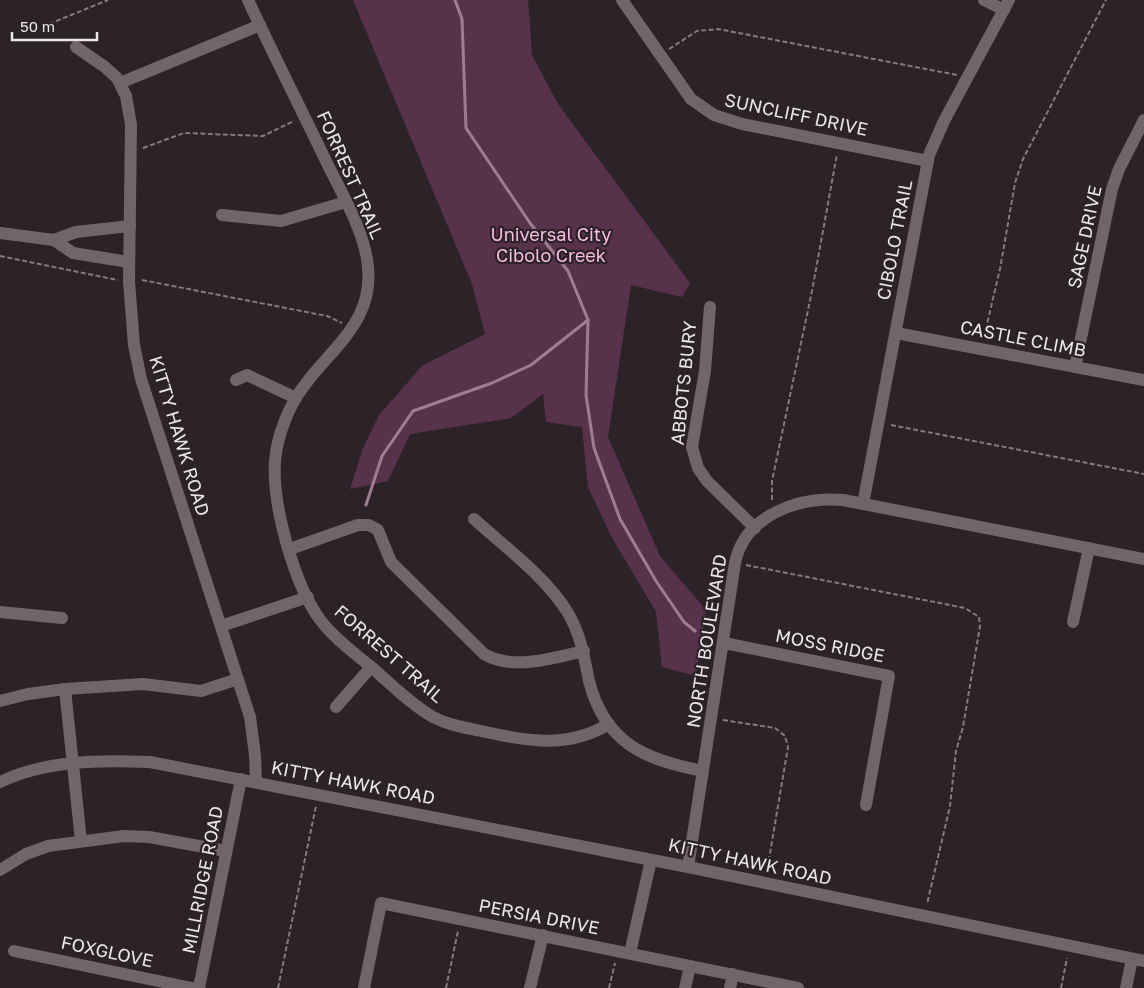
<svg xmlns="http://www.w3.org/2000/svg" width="1144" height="988" viewBox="0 0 1144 988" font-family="'Golos Text',sans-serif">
<rect width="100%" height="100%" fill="#2c2328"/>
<path fill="#58324a" d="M 353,0 L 528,0 L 532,55 L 558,104 L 690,283 L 682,297 L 631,285 L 608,437 L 660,556 L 706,610 L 696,676 L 662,667 L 656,612 L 611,536 L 588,487 L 582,427 L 546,422 L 543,394 L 511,418 L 410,434 L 388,481 L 350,489 L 363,448 L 379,415 L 423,365 L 485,334 L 472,284 Z"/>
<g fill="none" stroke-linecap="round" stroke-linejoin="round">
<g stroke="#a07c92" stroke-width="3">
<path d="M 455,0 L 462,19 L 466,128 L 530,223 L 568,271 L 588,320 L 586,395 L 594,448 L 620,519 L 656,581 L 684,622 L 695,631"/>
<path d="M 366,505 L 382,456 L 413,411 L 492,383 L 531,365 L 588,320"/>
</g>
<g stroke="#837b80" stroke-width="2" stroke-dasharray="5 2.5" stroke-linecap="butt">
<path d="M 49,24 L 108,0"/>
<path d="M 669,49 L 697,31 L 718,29 L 957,75"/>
<path d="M 143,148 L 184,133 L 263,136 L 294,121"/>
<path d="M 0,256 L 118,280"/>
<path d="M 142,280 L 327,316 L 342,323"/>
<path d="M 984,337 L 1000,269 L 1015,183 L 1023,159 L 1106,0"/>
<path d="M 891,425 L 1144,474"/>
<path d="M 772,500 L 772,481 L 812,291 L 837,154"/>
<path d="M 746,565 L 965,608 L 979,617 L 980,626 L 963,727 L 956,751 L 950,806 L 927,904"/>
<path d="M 723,720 L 775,728 L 785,736 L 788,747 L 767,871"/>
<path d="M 278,988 L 316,806"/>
<path d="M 446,988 L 458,931"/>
<path d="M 609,988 L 615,963"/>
<path d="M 1061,988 L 1067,958"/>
</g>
<g stroke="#6f656b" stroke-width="12">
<path d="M 248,0 C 273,54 300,107 326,161 C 341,192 361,225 367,259 C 377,319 335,344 304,386 C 289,405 277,436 275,461 C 272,505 294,585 321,621 C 334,638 353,652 370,666 C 390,683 410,704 433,717 C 450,726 468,728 486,732 C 530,742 569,748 609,724"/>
<path d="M 622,0 L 691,99 L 714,115 L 742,124 L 928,161"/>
<path d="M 984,0 L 1004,10"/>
<path d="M 76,47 L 105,67 L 117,78 L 126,96 L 131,125 L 129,282 L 134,345 L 141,379 L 250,717 L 255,755 L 256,781"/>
<path d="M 120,83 L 260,25"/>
<path d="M 222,215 L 281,221 L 346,202"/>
<path d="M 0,233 L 54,240 L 76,232 L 130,226"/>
<path d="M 54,240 L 73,253 L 129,262"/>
<path d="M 710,307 L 705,371 L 692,447 L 698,468 L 707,481 L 755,528"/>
<path d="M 896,333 L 1144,380"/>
<path d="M 1075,367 L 1112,189 L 1119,169 L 1144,120"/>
<path d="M 236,380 L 247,375 L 296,398"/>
<path d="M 863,504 L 929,155 L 944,121 L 1009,0"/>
<path d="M 474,519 C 505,547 547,578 568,613 C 581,635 584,657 589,681 C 605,744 646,760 703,771"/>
<path d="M 290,549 L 358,525 L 369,525 L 378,530 L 391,562 L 484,654 C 513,671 554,658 584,651"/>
<path d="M 0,612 L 62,618"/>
<path d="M 1073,622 L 1089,548"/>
<path d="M 221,626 L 308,597"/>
<path d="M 724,643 L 889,676 L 866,805"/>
<path d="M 65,689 L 81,841"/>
<path d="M 0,701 L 28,694 L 65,689 L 143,684 L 201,691 L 238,679"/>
<path d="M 336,707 L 371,667"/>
<path d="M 0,782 C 46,760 100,760 150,762 L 688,867 L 1144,961"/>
<path d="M 688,867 L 735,563 C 745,515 799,496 843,500 L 1144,559"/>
<path d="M 0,870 L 26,854 L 48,846 L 124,836 L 149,837 L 226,851"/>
<path d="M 14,951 L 192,988"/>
<path d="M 630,953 L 651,860"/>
<path d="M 199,988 L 241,779"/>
<path d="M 364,988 L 381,903 L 798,988"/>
<path d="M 530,988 L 543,935"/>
<path d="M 685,988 L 690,966"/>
<path d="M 730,988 L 733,974"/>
<path d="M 1126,988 L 1132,959"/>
</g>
</g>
<g text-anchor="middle" stroke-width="4.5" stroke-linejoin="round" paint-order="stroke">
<g font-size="18" fill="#ece6ea" stroke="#2c2328">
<text transform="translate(796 115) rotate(12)" y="6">SUNCLIFF DRIVE</text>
<text transform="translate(350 175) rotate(66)" y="6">FORREST TRAIL</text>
<text transform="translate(1085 237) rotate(-78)" y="6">SAGE DRIVE</text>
<text transform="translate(895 240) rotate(-79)" y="6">CIBOLO TRAIL</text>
<text transform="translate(1023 339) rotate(11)" y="6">CASTLE CLIMB</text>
<text transform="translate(684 383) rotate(-84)" y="6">ABBOTS BURY</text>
<text transform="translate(179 436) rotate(73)" y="6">KITTY HAWK ROAD</text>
<text transform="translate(707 641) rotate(-81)" y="6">NORTH BOULEVARD</text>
<text transform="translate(830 646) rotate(11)" y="6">MOSS RIDGE</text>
<text transform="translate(389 654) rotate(41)" y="6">FORREST TRAIL</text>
<text transform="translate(353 783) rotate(11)" y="6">KITTY HAWK ROAD</text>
<text transform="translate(750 862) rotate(12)" y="6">KITTY HAWK ROAD</text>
<text transform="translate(203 880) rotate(-79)" y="6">MILLRIDGE ROAD</text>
<text transform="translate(539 917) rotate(11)" y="6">PERSIA DRIVE</text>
<text transform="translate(107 952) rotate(12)" y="6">FOXGLOVE</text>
</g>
<g font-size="18" fill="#fbbde3" stroke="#2c2328">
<text x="551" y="241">Universal City<tspan x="551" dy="21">Cibolo Creek</tspan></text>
</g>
</g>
<path d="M12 32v8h85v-8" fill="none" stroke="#ece6ea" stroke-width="2.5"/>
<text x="20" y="32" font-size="15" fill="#ece6ea" stroke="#2c2328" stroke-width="4" paint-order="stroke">50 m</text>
</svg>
